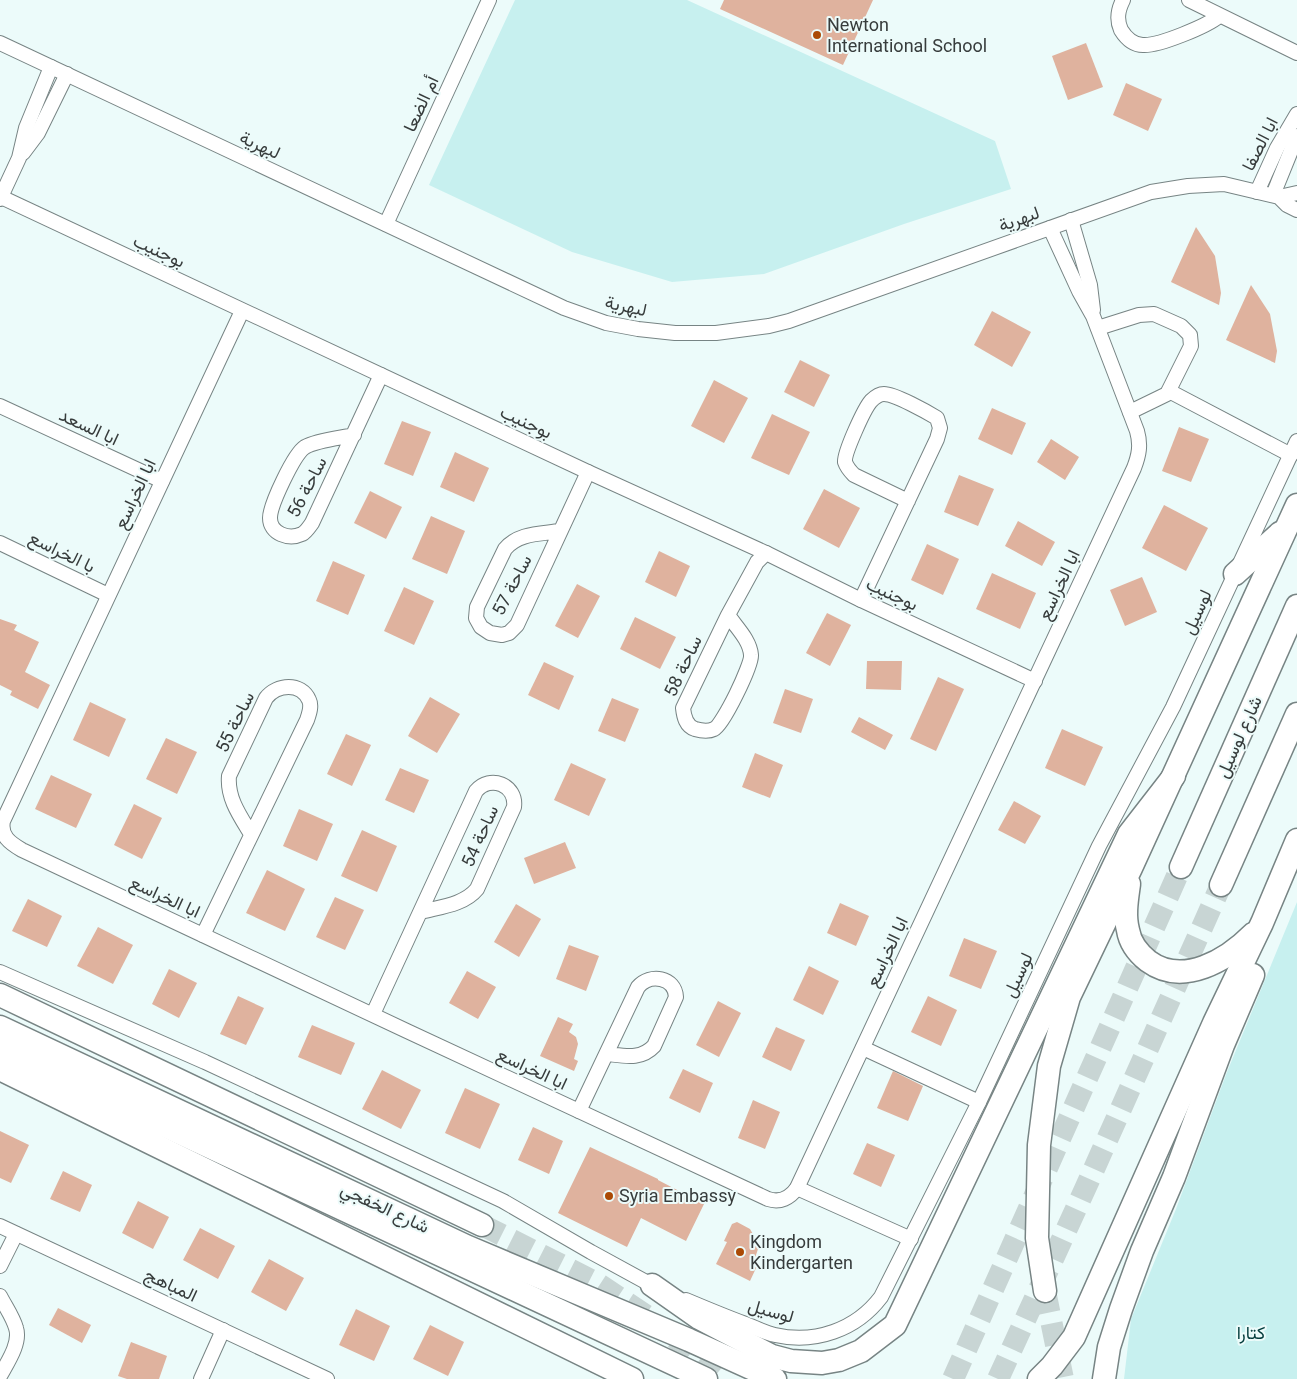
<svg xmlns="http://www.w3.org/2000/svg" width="1297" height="1379" viewBox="0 0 1297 1379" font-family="Roboto,Vazirmatn,sans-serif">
<rect width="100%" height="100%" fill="#ecfbfa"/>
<g fill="#c7f0ef">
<path d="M 515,0 L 687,0 L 995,141 L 1011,189 L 904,224 L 764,274 L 672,282 L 572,252 L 429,185 Z"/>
<path d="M 1297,902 L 1297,1379 L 1124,1379 L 1131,1319 L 1176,1209 L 1227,1072 Z"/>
</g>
<g fill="#dfb29e">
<path d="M 724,0 L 873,0 L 843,65 L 720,9 Z"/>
<path d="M 1086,43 L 1103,87 L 1068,100 L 1052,56 Z"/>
<path d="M 1126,83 L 1162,99 L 1148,131 L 1113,115 Z"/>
<path d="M 1196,227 L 1215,256 L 1221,293 L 1219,305 L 1171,282 Z"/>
<path d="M 1251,285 L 1270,314 L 1277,351 L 1275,363 L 1226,340 Z"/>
<path d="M 992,311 L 1031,332 L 1012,367 L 974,345 Z"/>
<path d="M 800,360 L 830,375 L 814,407 L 784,392 Z"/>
<path d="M 714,380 L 748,398 L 724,443 L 691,426 Z"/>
<path d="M 992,408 L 1026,423 L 1012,455 L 978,439 Z"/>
<path d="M 772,414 L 810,432 L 789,475 L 751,458 Z"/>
<path d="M 402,421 L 431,432 L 413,476 L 384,464 Z"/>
<path d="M 1179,427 L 1209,439 L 1191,482 L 1162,471 Z"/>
<path d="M 1051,439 L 1079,457 L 1065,480 L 1037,462 Z"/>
<path d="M 455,452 L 489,468 L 474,502 L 440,487 Z"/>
<path d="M 959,475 L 994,489 L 978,526 L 944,512 Z"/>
<path d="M 824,489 L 860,508 L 839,548 L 803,529 Z"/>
<path d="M 370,491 L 402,507 L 386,539 L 354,523 Z"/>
<path d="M 1164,505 L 1208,528 L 1186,571 L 1142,548 Z"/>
<path d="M 431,516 L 465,531 L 447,574 L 412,559 Z"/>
<path d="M 1018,521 L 1055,542 L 1042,566 L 1005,546 Z"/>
<path d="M 927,544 L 959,559 L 943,595 L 911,580 Z"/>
<path d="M 659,551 L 690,566 L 676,597 L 645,582 Z"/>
<path d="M 333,561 L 365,575 L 348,615 L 316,601 Z"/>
<path d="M 992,573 L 1036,593 L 1020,629 L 976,609 Z"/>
<path d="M 1142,577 L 1157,612 L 1125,626 L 1110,590 Z"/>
<path d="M 577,584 L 600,596 L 578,638 L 555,626 Z"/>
<path d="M 404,587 L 434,601 L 414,645 L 384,631 Z"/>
<path d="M 827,613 L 851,625 L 830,666 L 806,653 Z"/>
<path d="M 635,617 L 676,637 L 660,669 L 620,649 Z"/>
<path d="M 0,619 L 17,625 L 14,630 L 39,642 L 25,672 L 50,685 L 38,709 L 10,695 L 12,691 L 0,685 Z"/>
<path d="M 867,661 L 902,661 L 901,690 L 866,689 Z"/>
<path d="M 544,662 L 574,676 L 559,710 L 528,695 Z"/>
<path d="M 938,677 L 964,689 L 936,751 L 910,739 Z"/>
<path d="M 785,689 L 813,699 L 801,733 L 773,723 Z"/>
<path d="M 430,697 L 460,714 L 437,753 L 408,736 Z"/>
<path d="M 612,698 L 639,709 L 625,742 L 598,731 Z"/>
<path d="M 90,702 L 126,719 L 109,757 L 73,740 Z"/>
<path d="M 859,717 L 893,735 L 885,750 L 851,732 Z"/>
<path d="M 1062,729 L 1103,747 L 1085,786 L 1045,768 Z"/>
<path d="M 346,734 L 371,745 L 352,786 L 327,774 Z"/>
<path d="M 166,738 L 197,752 L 177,794 L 146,779 Z"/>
<path d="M 755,753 L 783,765 L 770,798 L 742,787 Z"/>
<path d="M 571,763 L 606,779 L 589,816 L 554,800 Z"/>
<path d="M 400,768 L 429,780 L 414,813 L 385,800 Z"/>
<path d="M 51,775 L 92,794 L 76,828 L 35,809 Z"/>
<path d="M 1014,801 L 1041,816 L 1025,844 L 998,830 Z"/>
<path d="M 134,804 L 162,818 L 142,859 L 114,845 Z"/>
<path d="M 299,809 L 333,824 L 317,861 L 283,846 Z"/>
<path d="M 362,830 L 397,846 L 377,892 L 341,876 Z"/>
<path d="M 565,842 L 576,868 L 534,884 L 524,858 Z"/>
<path d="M 267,870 L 305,889 L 285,931 L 246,913 Z"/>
<path d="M 335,897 L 364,910 L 345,950 L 316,937 Z"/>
<path d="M 28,899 L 62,916 L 47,947 L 12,931 Z"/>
<path d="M 840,903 L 869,916 L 856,946 L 827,933 Z"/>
<path d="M 516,904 L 541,919 L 519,957 L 494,942 Z"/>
<path d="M 98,927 L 133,945 L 113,984 L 77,966 Z"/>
<path d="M 964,938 L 997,951 L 981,989 L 949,976 Z"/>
<path d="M 569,945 L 599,956 L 586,991 L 556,979 Z"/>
<path d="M 809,966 L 839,981 L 823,1015 L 793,1000 Z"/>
<path d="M 169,969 L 197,983 L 179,1018 L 152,1004 Z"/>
<path d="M 467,971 L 496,987 L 478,1019 L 449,1003 Z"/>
<path d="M 238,996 L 264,1008 L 246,1045 L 220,1034 Z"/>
<path d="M 928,996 L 957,1010 L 941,1046 L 911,1032 Z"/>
<path d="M 718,1001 L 741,1013 L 719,1057 L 696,1045 Z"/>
<path d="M 558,1017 L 573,1024 L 569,1032 L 576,1037 L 578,1044 L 574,1059 L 578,1061 L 574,1071 L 540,1056 Z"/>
<path d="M 312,1025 L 355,1043 L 341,1075 L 298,1057 Z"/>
<path d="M 776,1027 L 805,1040 L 791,1071 L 762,1057 Z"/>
<path d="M 683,1069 L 713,1083 L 700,1113 L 669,1098 Z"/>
<path d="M 382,1070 L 421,1090 L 401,1129 L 362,1109 Z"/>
<path d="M 893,1071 L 923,1086 L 908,1121 L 877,1108 Z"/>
<path d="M 465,1088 L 500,1104 L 480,1149 L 445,1133 Z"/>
<path d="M 753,1100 L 780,1112 L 765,1149 L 738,1138 Z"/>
<path d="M 533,1127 L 563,1141 L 549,1174 L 518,1160 Z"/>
<path d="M 0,1131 L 29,1145 L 11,1183 L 0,1178 Z"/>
<path d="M 867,1143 L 895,1155 L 881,1187 L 853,1174 Z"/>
<path d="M 590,1147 L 658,1179 L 658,1180 L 704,1204 L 686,1241 L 641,1218 L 627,1247 L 558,1213 Z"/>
<path d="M 63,1171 L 92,1185 L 80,1212 L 50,1199 Z"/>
<path d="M 138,1201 L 169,1217 L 153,1249 L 122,1233 Z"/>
<path d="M 737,1222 L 750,1229 L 754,1236 L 754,1241 L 758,1242 L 758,1249 L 755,1258 L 757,1259 L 754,1265 L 757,1266 L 750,1281 L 716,1264 L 727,1242 L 724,1241 L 732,1224 Z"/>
<path d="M 200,1228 L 235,1246 L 218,1279 L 183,1260 Z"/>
<path d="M 269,1259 L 304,1278 L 286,1311 L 251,1292 Z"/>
<path d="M 58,1308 L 91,1325 L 82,1343 L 49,1325 Z"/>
<path d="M 356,1309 L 390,1326 L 374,1361 L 339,1345 Z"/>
<path d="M 430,1325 L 464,1342 L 448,1376 L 413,1359 Z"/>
<path d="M 131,1342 L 167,1356 L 159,1379 L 127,1379 L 118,1376 Z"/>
</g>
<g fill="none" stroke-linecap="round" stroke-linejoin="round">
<g stroke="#c8d5d4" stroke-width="22" stroke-dasharray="22 11" stroke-linecap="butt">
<path d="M 482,1225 L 597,1283 L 650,1318"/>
<path d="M 1045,1291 L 1063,1379"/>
<path d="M 675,1338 L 724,1379"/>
<path d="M 953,1379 L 1181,867"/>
<path d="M 998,1379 L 1085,1189 L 1221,885"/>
</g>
<defs>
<g id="minor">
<path d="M 1123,0 C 1118,10 1116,19 1121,30 C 1126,38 1133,45 1143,45 C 1159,46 1207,26 1219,16"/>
<path d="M 1189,0 L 1297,53"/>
<path d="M 0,43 L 564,308 L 606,323 L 638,329 L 675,333 L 716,333 L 769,326 L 789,321 L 1151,192 L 1188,186 L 1224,184 L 1279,197 L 1287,205 L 1297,210"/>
<path d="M 23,153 L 38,133 L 67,74"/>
<path d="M 1257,192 L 1277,148 L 1297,114"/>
<path d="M 1273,195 L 1297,136"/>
<path d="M 1,197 L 588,472 L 766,553 L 861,600 L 1035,681"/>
<path d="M 1279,197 L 1297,193"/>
<path d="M 0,199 L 19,158 L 26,128 L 51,67"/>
<path d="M 1071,220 L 1090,285 L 1093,310"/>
<path d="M 386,224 L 489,0"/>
<path d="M 242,311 L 3,821 C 0,836 10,843 22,850 C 270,967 519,1084 768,1199 C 780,1203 790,1198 797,1188 L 1134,468 C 1139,455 1141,445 1137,431 L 1093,316 L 1079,291 L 1050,228"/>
<path d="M 1098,328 L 1139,315 L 1154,314 L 1181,326 L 1190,335 L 1191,346 L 1167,394 L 1130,412"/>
<path d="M 1169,391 L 1291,455"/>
<path d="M 0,406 L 162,481"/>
<path d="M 354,435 C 340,438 317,440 305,447 C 294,454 270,505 270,518 C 270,534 289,540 302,534 C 306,532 309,527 312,523 L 381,375"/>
<path d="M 560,531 C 540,534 518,533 505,549 L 477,607 L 476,618 L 481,627 L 490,633 L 502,635 L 509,633 L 517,625 L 588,472"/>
<path d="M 0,543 L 108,595"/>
<path d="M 861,600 L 937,439 L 940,428 L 937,418 C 927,412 895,394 884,394 C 879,394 874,398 871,401 C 864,409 844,453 845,462 C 847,468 850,471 854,475 L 908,501"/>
<path d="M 728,615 C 736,627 750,640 751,655 C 752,665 723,725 714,729 C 708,732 702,731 695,729 C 686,726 684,717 683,708 L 728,615 L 757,562 L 766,553"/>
<path d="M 203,935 L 307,720 C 309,714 312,706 309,700 C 301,682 277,684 266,698 L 229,776 C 227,798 240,816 251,834"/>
<path d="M 0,972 L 205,1062 L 503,1201 L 591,1252 L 657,1288"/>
<path d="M 373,1014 L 476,791 C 490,774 517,785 514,807 L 477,889 C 464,905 439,907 421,912"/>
<path d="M 863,1048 L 979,1102"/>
<path d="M 579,1111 L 638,987 C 650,973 675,977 676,997 L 654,1046 C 641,1060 625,1056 608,1054"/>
<path d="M 797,1188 L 911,1239"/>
<path d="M 0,1226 L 327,1379"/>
<path d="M 0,1266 L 16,1234"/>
<path d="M 0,1296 C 5,1306 13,1317 16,1328 C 21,1343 7,1363 0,1376"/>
<path d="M 686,1300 C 705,1308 724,1316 743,1323 C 754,1327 765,1333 775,1335 C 815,1344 856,1330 881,1297 L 979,1102 L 1099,846 L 1173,707 L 1297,441"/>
<path d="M 201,1379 L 223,1330"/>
</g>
<g id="trunk">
<path d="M 1235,574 L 1280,533"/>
<path d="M 1181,867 L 1297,606"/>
<path d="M 1129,884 C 1127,899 1124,915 1128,930 C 1130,943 1138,953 1148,961 C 1183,987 1227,960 1253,934"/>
<path d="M 1221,885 L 1297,714"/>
<path d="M 0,995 L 482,1225"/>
<path d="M 0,1027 L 468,1247 L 689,1340 L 775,1379"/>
<path d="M 0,1049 L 706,1379"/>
<path d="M 0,1069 L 632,1379"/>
<path d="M 652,1285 L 699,1318 L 772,1356 L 791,1361 L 822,1363 L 839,1360 L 861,1351 L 895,1325 L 1129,834 L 1174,776"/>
<path d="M 1045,1291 L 1037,1238 L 1039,1145 L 1049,1066 L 1069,997 L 1131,868 L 1297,505"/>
<path d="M 1039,1379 L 1052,1366 L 1074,1337 L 1214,1023 L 1262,923 L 1297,840"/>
<path d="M 1104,1379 L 1109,1347 L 1121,1309 L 1142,1251 L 1174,1177 L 1223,1045 L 1253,975"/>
</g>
</defs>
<use href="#minor" stroke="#778484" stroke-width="16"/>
<use href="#trunk" stroke="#778484" stroke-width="25"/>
<use href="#minor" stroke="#fff" stroke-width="14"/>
<use href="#trunk" stroke="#fff" stroke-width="22"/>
</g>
<g fill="#ab4a05" stroke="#ecfbfa" stroke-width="2">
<circle cx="817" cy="35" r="5"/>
<circle cx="609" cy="1196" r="5"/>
<circle cx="740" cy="1252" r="5"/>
</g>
<g text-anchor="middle" stroke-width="4" stroke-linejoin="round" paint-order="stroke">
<g font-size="18" fill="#373c3c" stroke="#ecfbfa" text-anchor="start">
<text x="827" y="31">Newton<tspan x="827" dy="21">International School</tspan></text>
<text x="619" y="1202">Syria Embassy</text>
<text x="750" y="1248">Kingdom<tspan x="750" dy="21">Kindergarten</tspan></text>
</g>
<g font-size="18" fill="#373c3c" stroke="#ecfbfa">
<text transform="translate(421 104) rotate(-65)" y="6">أم الضعا</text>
<text transform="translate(1260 144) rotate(-63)" y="6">ابا الصفا</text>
<text transform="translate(260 145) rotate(25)" y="6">لبهرية</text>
<text transform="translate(1019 219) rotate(-20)" y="6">لبهرية</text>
<text transform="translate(159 251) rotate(25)" y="6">بوجنيب</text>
<text transform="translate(626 306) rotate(12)" y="6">لبهرية</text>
<text transform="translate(526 422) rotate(25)" y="6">بوجنيب</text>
<text transform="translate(89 427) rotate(25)" y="6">ابا السعد</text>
<text transform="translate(307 487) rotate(-63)" y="6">ساحة 56</text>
<text transform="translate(135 494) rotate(-65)" y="6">ابا الخراسع</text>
<text transform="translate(62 552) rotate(26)" y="6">با الخراسع</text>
<text transform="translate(512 585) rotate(-63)" y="6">ساحة 57</text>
<text transform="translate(1059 585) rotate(-65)" y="6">ابا الخراسع</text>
<text transform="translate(892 594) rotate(25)" y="6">بوجنيب</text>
<text transform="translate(1197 612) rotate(-65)" y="6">لوسيل</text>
<text transform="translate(683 666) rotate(-65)" y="6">ساحة 58</text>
<text transform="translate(235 722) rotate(-64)" y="6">ساحة 55</text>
<text transform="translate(1239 737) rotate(-66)" y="6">شارع لوسيل</text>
<text transform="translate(480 836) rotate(-66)" y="6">ساحة 54</text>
<text transform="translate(165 897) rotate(25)" y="6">ابا الخراسع</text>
<text transform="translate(887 952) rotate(-65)" y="6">ابا الخراسع</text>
<text transform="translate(1018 975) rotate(-65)" y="6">لوسيل</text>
<text transform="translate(532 1069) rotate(25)" y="6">ابا الخراسع</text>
<text transform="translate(385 1208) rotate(25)" y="6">شارع الخفجي</text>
<text transform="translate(171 1285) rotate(25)" y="6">المباهج</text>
<text transform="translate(771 1311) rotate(16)" y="6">لوسيل</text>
</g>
<g font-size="18" fill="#043d3d" stroke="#ecfbfa">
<text x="1251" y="1339">كتارا</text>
</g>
</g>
</svg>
